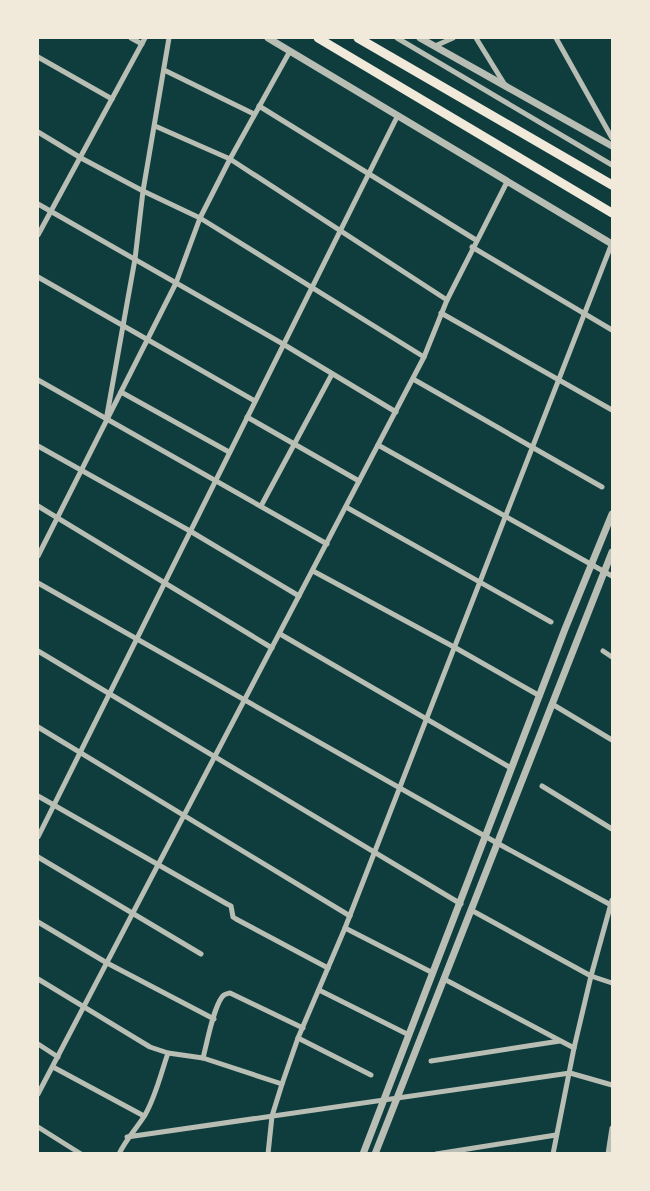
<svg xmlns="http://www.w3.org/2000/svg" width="650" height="1191" viewBox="0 0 650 1191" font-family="Lora,serif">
<rect width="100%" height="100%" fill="#0f3d3e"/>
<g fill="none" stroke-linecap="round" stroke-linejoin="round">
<g stroke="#b8beb3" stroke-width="5">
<path d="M 131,38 L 142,44"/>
<path d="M 397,38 L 612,165"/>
<path d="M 476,38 L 505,85"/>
<path d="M 556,38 L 612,138"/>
<path d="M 435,46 L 453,38"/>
<path d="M 38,57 L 112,99"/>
<path d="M 164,70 L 254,114"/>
<path d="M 259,106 L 476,240"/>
<path d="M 155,126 L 230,159 L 447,300"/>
<path d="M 38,132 L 81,158 L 143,191 L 200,218 L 424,357"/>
<path d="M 38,204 L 283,344 L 396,412"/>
<path d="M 38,235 L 145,38"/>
<path d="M 472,247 L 612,330"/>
<path d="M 38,277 L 255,401"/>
<path d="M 441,313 L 612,410"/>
<path d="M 413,379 L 602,487"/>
<path d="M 38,380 L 327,544"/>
<path d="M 121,392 L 229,452"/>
<path d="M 107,415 L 135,259 L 143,191 L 169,38"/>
<path d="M 247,417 L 359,481"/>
<path d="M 378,445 L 612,576"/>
<path d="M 38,446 L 190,531 L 299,596"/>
<path d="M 38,506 L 272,648"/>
<path d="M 261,506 L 332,374"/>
<path d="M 346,507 L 551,622"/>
<path d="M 38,556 L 176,283 L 200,218 L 230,159 L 290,51"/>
<path d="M 313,571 L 454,647 L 540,696"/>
<path d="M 38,583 L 497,843 L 611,905"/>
<path d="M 280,634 L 511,768"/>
<path d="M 38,651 L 461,904"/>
<path d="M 603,651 L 612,657"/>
<path d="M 552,704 L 612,740"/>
<path d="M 38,727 L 350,916"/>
<path d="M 542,786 L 612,829"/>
<path d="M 38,796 L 227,904 L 231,906 L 233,917 L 236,919 L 328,968"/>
<path d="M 38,837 L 398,115"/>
<path d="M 38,857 L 201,954"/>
<path d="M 471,910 L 591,976 L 612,983"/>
<path d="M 38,922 L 107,963 L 214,1019"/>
<path d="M 345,928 L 433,973"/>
<path d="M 38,979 L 150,1047 L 168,1053 L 203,1058 L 282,1084"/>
<path d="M 444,979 L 574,1048"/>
<path d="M 319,990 L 409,1035"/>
<path d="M 298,1038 L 371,1075"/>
<path d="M 38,1044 L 58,1057"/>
<path d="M 203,1058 C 207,1043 213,1009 222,997 C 224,994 226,994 230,993 L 303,1028"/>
<path d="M 431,1061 L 560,1041"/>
<path d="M 53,1067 L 144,1116"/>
<path d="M 38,1094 L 424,357 L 447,300 L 507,182"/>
<path d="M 38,1127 L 81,1154"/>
<path d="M 127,1137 L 570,1073 L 612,1085"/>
<path d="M 119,1154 C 126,1139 137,1128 145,1115 C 156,1096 161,1073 168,1053"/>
<path d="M 268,1154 L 272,1116 L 282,1084 L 298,1038 L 345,928 L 612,243"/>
<path d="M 436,1154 L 556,1135"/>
<path d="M 553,1154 L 574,1048 L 591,976 L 612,900"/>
<path d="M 608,1154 L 612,1128"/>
</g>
<g stroke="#b8beb3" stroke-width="7">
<path d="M 268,38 L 612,244"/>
<path d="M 420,38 L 612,146"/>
<path d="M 363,1154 L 565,629 L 612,514"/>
<path d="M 375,1154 L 612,552"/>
</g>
<g stroke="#f1e9da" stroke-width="9">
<path d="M 318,38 L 612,213"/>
<path d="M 358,38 L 612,185"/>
</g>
</g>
<rect width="650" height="1191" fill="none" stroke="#f1e9da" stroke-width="78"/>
</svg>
